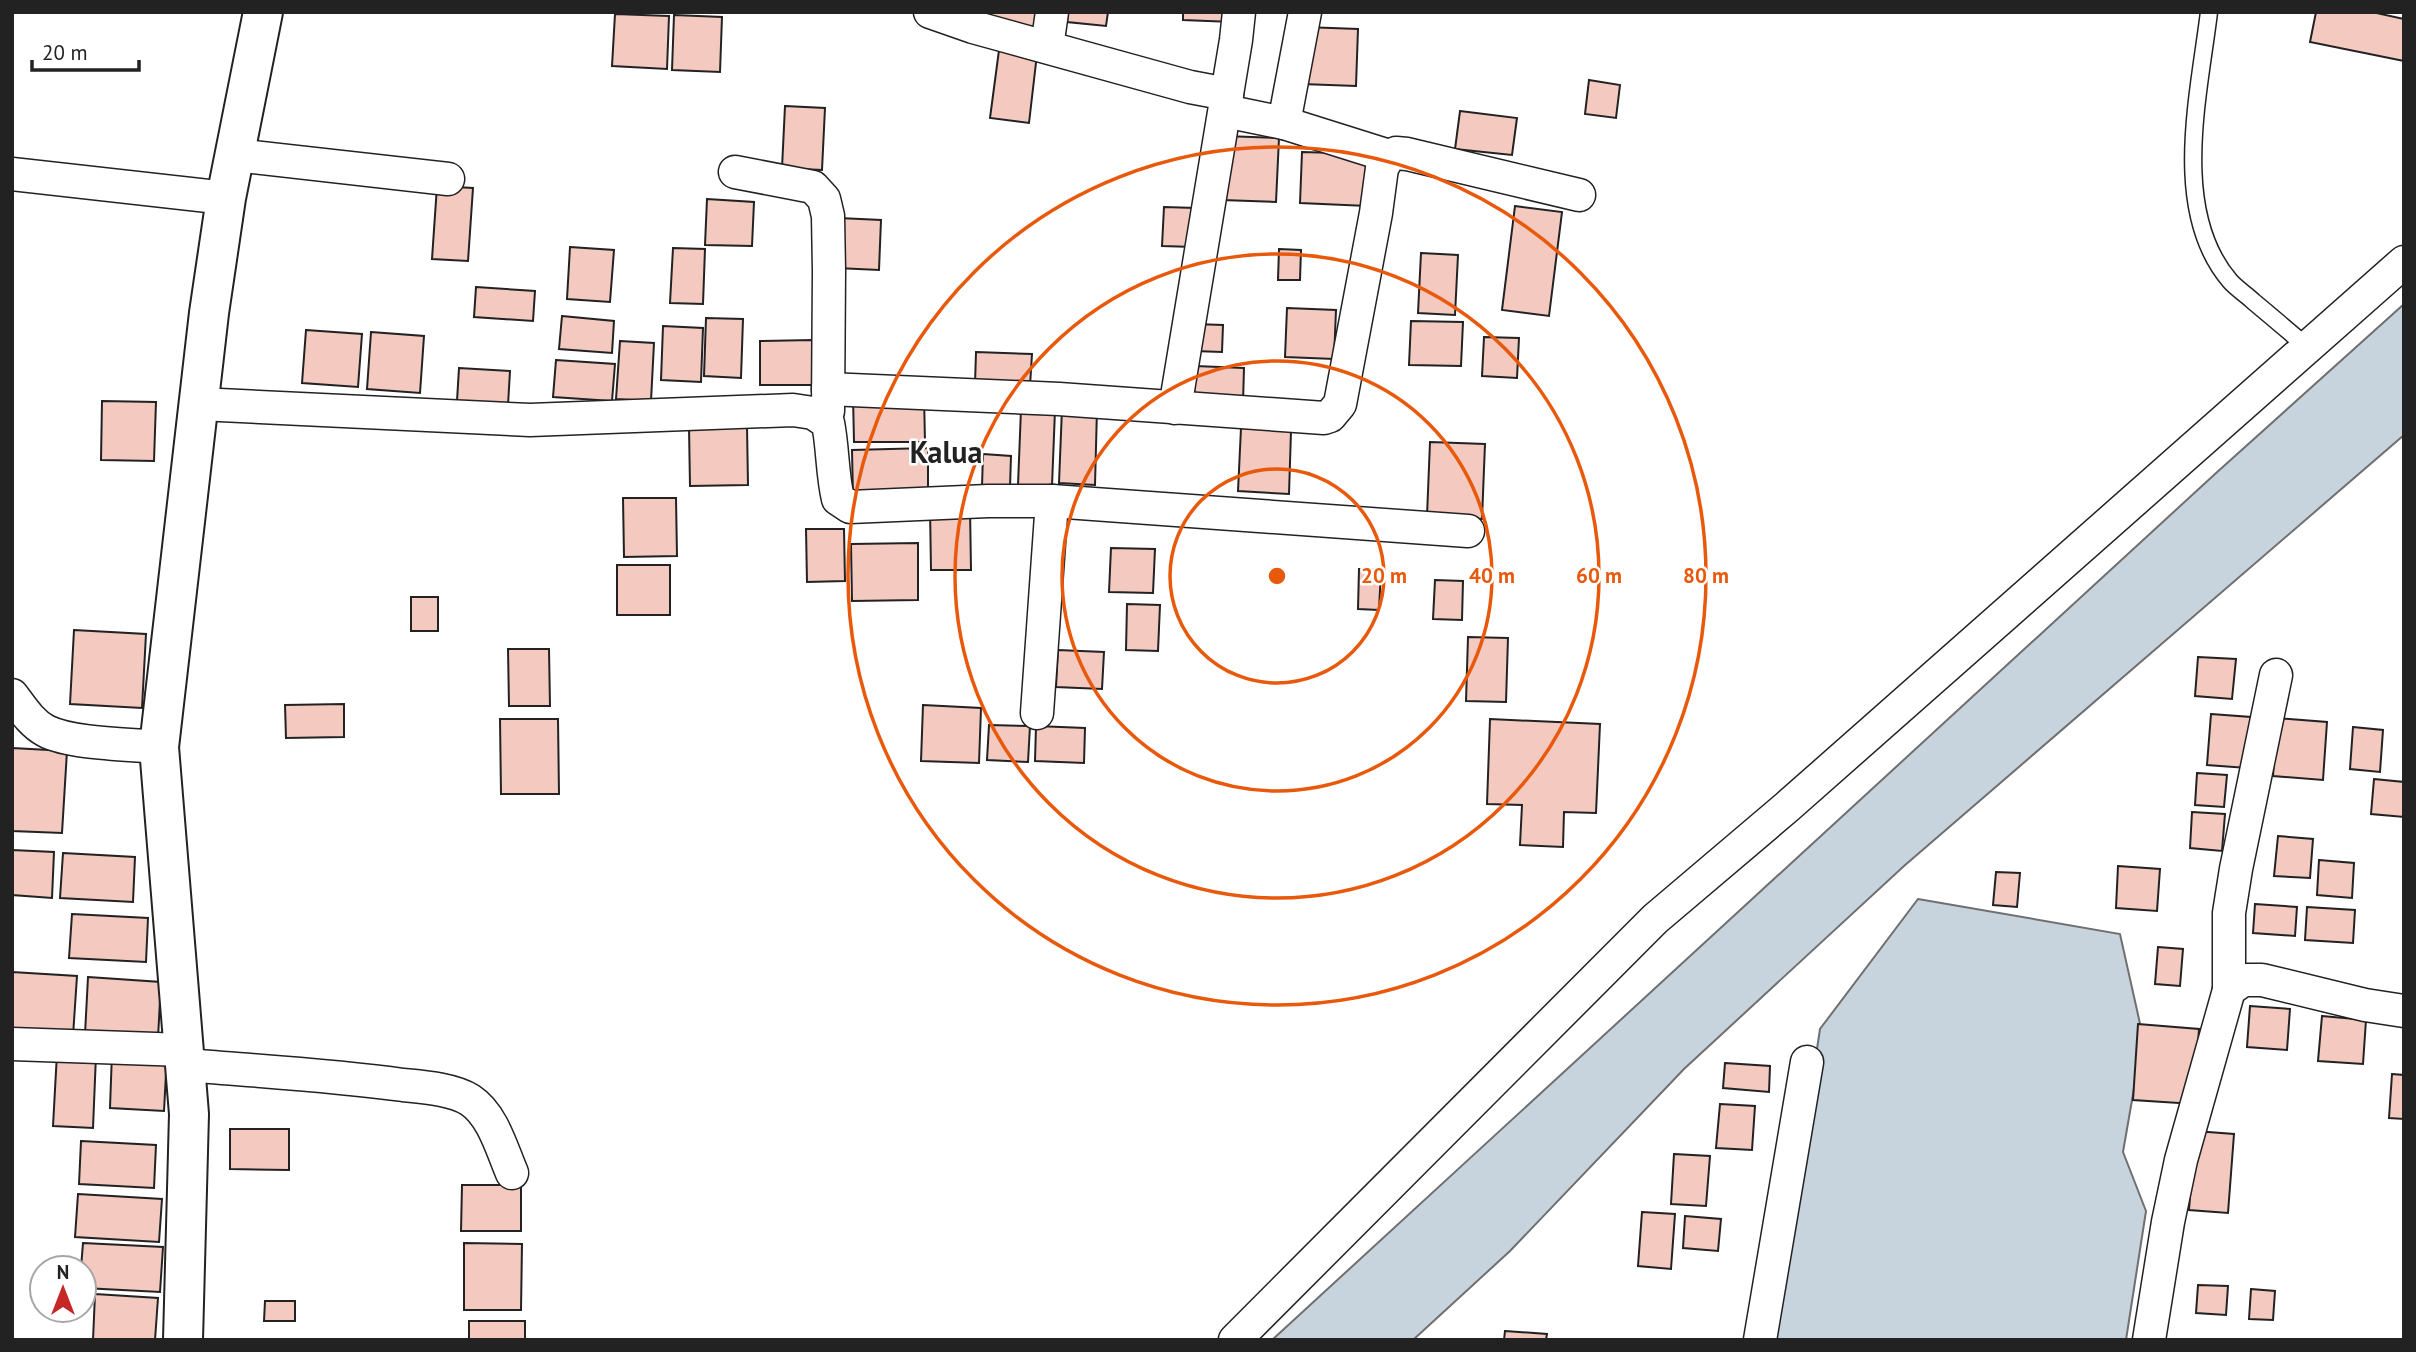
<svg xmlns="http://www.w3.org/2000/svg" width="2416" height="1352" viewBox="0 0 2416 1352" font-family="'PT Sans',sans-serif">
<rect width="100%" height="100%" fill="#fff"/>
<g fill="#c7d3dd" stroke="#6f6f6f" stroke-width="2">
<path d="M 2404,304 L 2404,435 L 1904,866 L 1684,1069 L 1510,1251 L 1413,1340 L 1272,1340 L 2215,474 Z"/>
<path d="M 1918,899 L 2120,934 L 2143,1037 L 2123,1152 L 2146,1211 L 2126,1340 L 1773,1340 L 1820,1029 Z"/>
</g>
<g fill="#f3c9c0" stroke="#222" stroke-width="2">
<path d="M 990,12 L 1037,12 L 1035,27 L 989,21 Z"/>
<path d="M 1068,12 L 1108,12 L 1106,26 L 1067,22 Z"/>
<path d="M 1183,12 L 1232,12 L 1232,22 L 1183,20 Z"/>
<path d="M 2316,12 L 2372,12 L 2404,19 L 2404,61 L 2310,42 Z"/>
<path d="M 615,14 L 669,16 L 667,69 L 612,66 Z"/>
<path d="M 674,15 L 722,17 L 720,72 L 672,70 Z"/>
<path d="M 1304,27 L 1358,29 L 1356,86 L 1302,84 Z"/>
<path d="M 999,50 L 1037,54 L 1029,123 L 990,118 Z"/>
<path d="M 1589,80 L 1620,85 L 1616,118 L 1585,114 Z"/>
<path d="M 785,106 L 825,108 L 822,170 L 782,168 Z"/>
<path d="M 1460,111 L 1517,118 L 1512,155 L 1455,149 Z"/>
<path d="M 1225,136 L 1279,138 L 1276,202 L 1222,200 Z"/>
<path d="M 1302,152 L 1369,154 L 1367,206 L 1300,203 Z"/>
<path d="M 437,186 L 473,188 L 468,261 L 432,259 Z"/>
<path d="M 707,199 L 754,202 L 752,246 L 705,245 Z"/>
<path d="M 1515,206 L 1562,212 L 1549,316 L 1502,310 Z"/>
<path d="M 1164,207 L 1196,208 L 1194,247 L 1162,246 Z"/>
<path d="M 839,218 L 881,220 L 879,270 L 837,268 Z"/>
<path d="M 570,247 L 614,250 L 610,302 L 567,299 Z"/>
<path d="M 673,248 L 705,249 L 703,304 L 670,303 Z"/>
<path d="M 1279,249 L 1301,250 L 1300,280 L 1278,280 Z"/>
<path d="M 1421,253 L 1458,255 L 1455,315 L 1418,313 Z"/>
<path d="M 476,287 L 535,291 L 533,321 L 474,317 Z"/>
<path d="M 1287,308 L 1336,310 L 1334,359 L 1285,357 Z"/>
<path d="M 562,316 L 614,321 L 612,353 L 559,349 Z"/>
<path d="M 706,318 L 743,319 L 741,378 L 704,376 Z"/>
<path d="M 1411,321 L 1463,322 L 1461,366 L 1409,365 Z"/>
<path d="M 1195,324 L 1223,325 L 1222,352 L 1194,351 Z"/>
<path d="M 663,326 L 703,328 L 701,382 L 661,380 Z"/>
<path d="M 306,330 L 362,334 L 358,387 L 302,383 Z"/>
<path d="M 371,332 L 424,336 L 420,393 L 367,389 Z"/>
<path d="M 1484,337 L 1519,338 L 1517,378 L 1482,376 Z"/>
<path d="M 812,340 L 813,385 L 760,385 L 760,341 Z"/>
<path d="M 620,341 L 654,343 L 651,401 L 616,399 Z"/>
<path d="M 976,352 L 1032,354 L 1030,386 L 975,384 Z"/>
<path d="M 556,360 L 615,364 L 612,401 L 553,397 Z"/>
<path d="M 1195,366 L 1244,368 L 1243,403 L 1194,401 Z"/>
<path d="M 459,368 L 510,371 L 508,405 L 457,401 Z"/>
<path d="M 924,395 L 925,442 L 854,442 L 853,397 Z"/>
<path d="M 102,401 L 156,402 L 154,461 L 101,460 Z"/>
<path d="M 1062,408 L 1097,409 L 1095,485 L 1059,483 Z"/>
<path d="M 1021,409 L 1055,410 L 1052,486 L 1018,485 Z"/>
<path d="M 747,426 L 748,485 L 690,486 L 689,427 Z"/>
<path d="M 1241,428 L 1291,431 L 1289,494 L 1238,491 Z"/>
<path d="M 1430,442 L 1485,444 L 1482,519 L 1427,516 Z"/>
<path d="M 928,448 L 928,497 L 853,498 L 852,450 Z"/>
<path d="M 983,454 L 1011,456 L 1010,487 L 982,486 Z"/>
<path d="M 623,498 L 676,498 L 677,556 L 624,557 Z"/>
<path d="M 930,508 L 970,508 L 971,570 L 931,570 Z"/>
<path d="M 806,529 L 844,529 L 845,581 L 807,582 Z"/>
<path d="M 918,543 L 918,600 L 852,601 L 851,544 Z"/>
<path d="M 1111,548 L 1155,549 L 1153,593 L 1109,592 Z"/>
<rect x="617" y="565" width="53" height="50"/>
<path d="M 1359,569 L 1381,570 L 1379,610 L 1358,609 Z"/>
<path d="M 1435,580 L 1463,581 L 1462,620 L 1433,619 Z"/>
<rect x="411" y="597" width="27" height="34"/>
<path d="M 1127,604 L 1160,605 L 1158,651 L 1126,650 Z"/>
<path d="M 74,630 L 146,634 L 142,708 L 70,704 Z"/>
<path d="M 1468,637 L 1508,638 L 1506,702 L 1466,701 Z"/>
<path d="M 508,649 L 549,649 L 550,706 L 509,706 Z"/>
<path d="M 1058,650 L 1104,652 L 1102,689 L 1056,687 Z"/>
<path d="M 2198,657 L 2236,659 L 2232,699 L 2195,696 Z"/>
<path d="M 344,704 L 344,737 L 286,738 L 285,705 Z"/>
<path d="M 923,705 L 981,708 L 979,763 L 921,761 Z"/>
<path d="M 2211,714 L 2251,717 L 2247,768 L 2207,765 Z"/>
<path d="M 2277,718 L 2327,722 L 2323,780 L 2273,776 Z"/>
<path d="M 500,719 L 558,719 L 559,794 L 501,794 Z"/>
<path d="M 1490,719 L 1600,724 L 1596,813 L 1564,812 L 1563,847 L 1520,845 L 1522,805 L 1487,804 Z"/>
<path d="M 989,725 L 1030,726 L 1028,762 L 987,760 Z"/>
<path d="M 1036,726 L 1085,728 L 1084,763 L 1035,761 Z"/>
<path d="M 2353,727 L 2383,730 L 2380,772 L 2350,769 Z"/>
<path d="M 12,748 L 67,751 L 62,833 L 12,831 Z"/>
<path d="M 2197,773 L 2227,775 L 2224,807 L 2195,805 Z"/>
<path d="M 2374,779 L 2404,782 L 2404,817 L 2371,814 Z"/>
<path d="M 2192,812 L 2225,814 L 2222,851 L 2190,848 Z"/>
<path d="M 2278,836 L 2313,839 L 2310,878 L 2274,876 Z"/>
<path d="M 12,850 L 54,852 L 52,898 L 12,895 Z"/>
<path d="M 63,853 L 135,857 L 133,902 L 60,898 Z"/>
<path d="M 2319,860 L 2354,863 L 2352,898 L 2317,895 Z"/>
<path d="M 2118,866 L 2160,869 L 2157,911 L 2116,908 Z"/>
<path d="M 1996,872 L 2020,873 L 2017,907 L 1993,905 Z"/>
<path d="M 2255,904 L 2297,907 L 2295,936 L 2253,933 Z"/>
<path d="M 2307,907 L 2355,910 L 2353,943 L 2305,940 Z"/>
<path d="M 72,914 L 148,918 L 146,962 L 69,958 Z"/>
<path d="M 2158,947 L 2183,949 L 2180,986 L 2155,984 Z"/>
<path d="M 12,972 L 77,976 L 73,1036 L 12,1033 Z"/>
<path d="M 88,977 L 161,982 L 158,1038 L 85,1034 Z"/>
<path d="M 2250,1006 L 2290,1009 L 2287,1050 L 2247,1047 Z"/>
<path d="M 2322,1016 L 2366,1020 L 2363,1064 L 2318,1061 Z"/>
<path d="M 2138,1024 L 2199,1029 L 2194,1104 L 2133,1100 Z"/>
<path d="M 112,1052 L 167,1055 L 164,1111 L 110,1108 Z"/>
<path d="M 57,1053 L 96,1055 L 93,1128 L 53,1126 Z"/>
<path d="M 1725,1063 L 1770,1066 L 1769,1092 L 1723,1088 Z"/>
<path d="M 2392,1074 L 2404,1075 L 2404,1119 L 2389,1118 Z"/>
<path d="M 1720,1104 L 1755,1106 L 1752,1150 L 1716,1148 Z"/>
<path d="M 230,1129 L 289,1129 L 289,1170 L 230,1169 Z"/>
<path d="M 2195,1131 L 2234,1134 L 2228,1213 L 2189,1210 Z"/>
<path d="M 81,1141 L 156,1145 L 154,1188 L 79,1184 Z"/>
<path d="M 1674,1154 L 1710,1156 L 1706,1206 L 1671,1204 Z"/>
<path d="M 462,1185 L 521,1185 L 521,1231 L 461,1231 Z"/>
<path d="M 78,1194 L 162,1199 L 159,1242 L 75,1237 Z"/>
<path d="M 1642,1212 L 1675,1214 L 1671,1269 L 1638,1266 Z"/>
<path d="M 1685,1216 L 1721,1219 L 1718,1251 L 1683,1248 Z"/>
<path d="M 83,1243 L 163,1247 L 160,1292 L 84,1288 L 84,1268 L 81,1268 Z"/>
<path d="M 464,1243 L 522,1244 L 521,1310 L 464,1310 Z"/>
<path d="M 2198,1285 L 2228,1286 L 2226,1315 L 2196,1313 Z"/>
<path d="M 2251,1289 L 2275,1291 L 2273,1320 L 2249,1319 Z"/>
<path d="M 95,1294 L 158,1298 L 155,1340 L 93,1340 Z"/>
<path d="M 265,1301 L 295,1301 L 295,1321 L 264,1321 Z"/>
<rect x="469" y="1321" width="56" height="19"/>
<path d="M 1505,1331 L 1547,1334 L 1546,1340 L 1504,1340 Z"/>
</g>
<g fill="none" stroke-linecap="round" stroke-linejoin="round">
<defs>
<path id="lane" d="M 2209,12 C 2199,95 2170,211 2230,281 C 2237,289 2247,295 2254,302 C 2272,317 2290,332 2307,347"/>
<g id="street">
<path d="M 930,12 L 973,27 L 1190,87 L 1227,94"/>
<path d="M 1047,47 L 1052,12"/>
<path d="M 1225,111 L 1284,123 L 1389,156"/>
<path d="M 1284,123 L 1305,12"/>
<path d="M 235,155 L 448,179"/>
<path d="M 735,172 L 813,187 L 824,199 L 828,216 L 829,271 L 828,411"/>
<path d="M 12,174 L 226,198"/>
<path d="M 828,389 L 1059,399 L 1324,418 L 1330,416 L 1340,404 L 1376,213 L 1382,168 L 1389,156 L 1396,153 L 1407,154 L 1579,195"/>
<path d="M 199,404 L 530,420 L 793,410 L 813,413 L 828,423 C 833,448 832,474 838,499 L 850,507 L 988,501 L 1052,501 L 1468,531"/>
<path d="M 1175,408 L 1236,40 L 1239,12"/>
<path d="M 12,695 C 22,708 31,723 46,731 C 72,744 128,744 159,747"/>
<path d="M 1037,713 L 1052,501"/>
<path d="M 2229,990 L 2229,913 L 2236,869 L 2276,675"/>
<path d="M 12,1044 L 184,1050"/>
<path d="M 185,1065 C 258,1071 331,1075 403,1085 C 423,1087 453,1089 470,1100 C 493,1115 502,1150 512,1173"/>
<path d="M 1235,1340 L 1655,919 L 1787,807 L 2404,262"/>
<path d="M 1760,1340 L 1807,1062"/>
<path d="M 2149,1340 L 2168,1222 L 2181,1160 L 2229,990 L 2243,980 L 2262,980 L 2365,1005 L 2404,1011"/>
</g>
<path id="secondary" d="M 183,1340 L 189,1114 L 159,747 L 209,313 L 226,198 L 263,12"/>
</defs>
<use href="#lane" stroke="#222" stroke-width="19"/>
<use href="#street" stroke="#222" stroke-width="35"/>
<use href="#secondary" stroke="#222" stroke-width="42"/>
<use href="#lane" stroke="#fff" stroke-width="16"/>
<use href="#street" stroke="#fff" stroke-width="32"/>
<use href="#secondary" stroke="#fff" stroke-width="38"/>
</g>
<g fill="none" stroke="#e8590c" stroke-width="3.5">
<circle cx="1277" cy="576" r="107"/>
<circle cx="1277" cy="576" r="215"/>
<circle cx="1277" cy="576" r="322"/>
<circle cx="1277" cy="576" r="429"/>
</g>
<g text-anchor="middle" stroke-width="5" stroke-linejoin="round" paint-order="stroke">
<g font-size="30" font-weight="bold" fill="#222" stroke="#fff">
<text x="946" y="463">Kalua</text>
</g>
</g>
<circle cx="1277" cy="576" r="10" fill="#e8590c" stroke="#fff" stroke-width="3.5"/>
<g font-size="21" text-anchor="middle" font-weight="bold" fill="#e8590c" stroke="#fff" stroke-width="5" stroke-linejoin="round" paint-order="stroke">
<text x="1384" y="583">20 m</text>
<text x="1492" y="583">40 m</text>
<text x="1599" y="583">60 m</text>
<text x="1706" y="583">80 m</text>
</g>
<rect width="2416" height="1352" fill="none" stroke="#222222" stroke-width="28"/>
<g transform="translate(63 1289)"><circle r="33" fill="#ffffff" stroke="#a7a7a7" stroke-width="2"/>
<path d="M0-5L12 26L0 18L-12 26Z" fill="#c62828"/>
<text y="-10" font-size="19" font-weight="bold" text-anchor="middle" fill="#222222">N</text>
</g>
<path d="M32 60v10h107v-10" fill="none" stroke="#222222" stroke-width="3.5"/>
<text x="42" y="60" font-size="21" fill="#222222" stroke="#ffffff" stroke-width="5" paint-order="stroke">20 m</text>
</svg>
